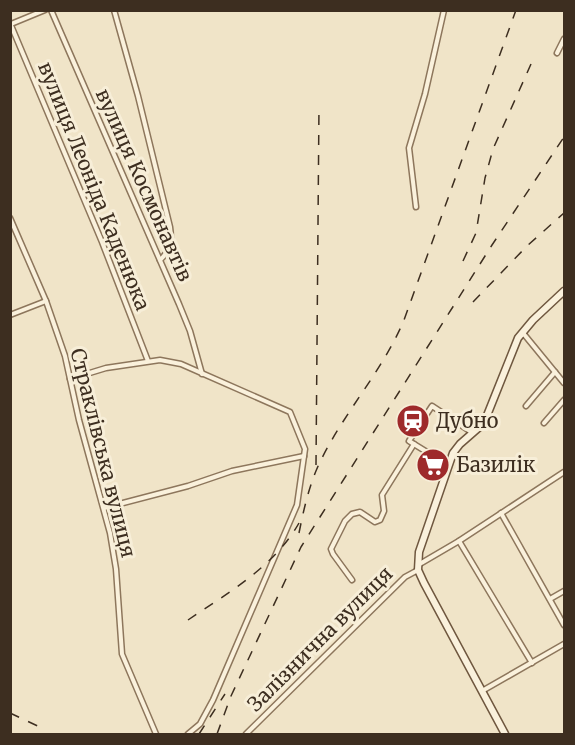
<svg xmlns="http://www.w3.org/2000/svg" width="575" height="745" viewBox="0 0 575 745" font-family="Merriweather,serif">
<rect width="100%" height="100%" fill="#f0e4c8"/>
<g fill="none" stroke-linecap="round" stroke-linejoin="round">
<defs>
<g id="minor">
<path d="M 51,10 L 179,304 L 190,331 L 202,374"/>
<path d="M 114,10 L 138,96 L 170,227 C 172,241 171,250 160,260"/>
<path d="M 10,23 L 102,242 L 148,361"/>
<path d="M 11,24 L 45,10"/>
<path d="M 557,53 L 564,39"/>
<path d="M 416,207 L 409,148 L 425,94 L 444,10"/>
<path d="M 10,218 L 46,301 L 65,356 L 79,420 L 110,533 L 116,569 L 122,654 L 156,734"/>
<path d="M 10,315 L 46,301"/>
<path d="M 523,333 L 564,383"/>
<path d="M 70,379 L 106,368 L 160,360 L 181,364 L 290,412 L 305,449 L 297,505 L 213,700 L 200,724 L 188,734"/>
<path d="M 526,406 L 555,372"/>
<path d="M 544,423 L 564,400"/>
<path d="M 448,465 L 409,441 L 432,406 L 473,433"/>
<path d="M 104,508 L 188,486 L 232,471 L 304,456"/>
<path d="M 501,513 L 564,625"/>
<path d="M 459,541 L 532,663"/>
<path d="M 418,565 L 459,541 L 564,472"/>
<path d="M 352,580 L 333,554 L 331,549 L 345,521 L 352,514 L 360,512 L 375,522 L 380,520 L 384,511 L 382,495 L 414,444"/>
<path d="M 550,599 L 564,591"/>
<path d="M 482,691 L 564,644"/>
<path d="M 246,734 L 405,577 L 418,570"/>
</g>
<path id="secondary" d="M 505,734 L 424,583 L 418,570 L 419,552 L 453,453 L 460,444 L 484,423 L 518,338 L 533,320 L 564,291"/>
</defs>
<use href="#minor" stroke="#8d765c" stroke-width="7"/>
<use href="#secondary" stroke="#6f573f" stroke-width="9"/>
<use href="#minor" stroke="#faf1dc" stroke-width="4"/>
<use href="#secondary" stroke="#faf1dc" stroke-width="6"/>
<g stroke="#3d2e20" stroke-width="1.5" stroke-dasharray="10 10" stroke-linecap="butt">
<path d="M 463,261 L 476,233 L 485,178 L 493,149 L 531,64"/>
<path d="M 473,302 L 527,246 L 564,213"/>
<path d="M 316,465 L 319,105"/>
<path d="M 299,533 C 304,508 310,481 322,458 C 346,410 383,370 404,320 L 516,10"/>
<path d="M 188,620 C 229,592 274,567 299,523"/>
<path d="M 10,713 L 44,729"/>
<path d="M 199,734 L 225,694"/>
<path d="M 217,734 L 231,696 L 301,547 L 492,245 L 564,137"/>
</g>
</g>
<defs>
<symbol id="station-disc" viewBox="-11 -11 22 22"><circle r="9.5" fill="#9e2a2b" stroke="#f7eed8"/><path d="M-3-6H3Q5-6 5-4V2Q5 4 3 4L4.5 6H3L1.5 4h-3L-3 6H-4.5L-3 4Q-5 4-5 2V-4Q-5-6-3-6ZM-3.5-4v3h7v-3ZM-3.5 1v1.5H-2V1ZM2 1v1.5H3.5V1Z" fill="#fff"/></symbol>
<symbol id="supermarket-disc" viewBox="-11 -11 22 22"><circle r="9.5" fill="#9e2a2b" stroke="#f7eed8"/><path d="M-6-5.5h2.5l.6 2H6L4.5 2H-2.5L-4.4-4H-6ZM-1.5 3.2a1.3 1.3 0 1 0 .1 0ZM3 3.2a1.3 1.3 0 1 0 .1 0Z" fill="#fff"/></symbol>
</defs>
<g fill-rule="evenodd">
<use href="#station-disc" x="394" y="402" width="38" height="38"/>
<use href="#supermarket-disc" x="414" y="446" width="38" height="38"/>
</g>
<g text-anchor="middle" stroke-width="6" stroke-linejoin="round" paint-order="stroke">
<g font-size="20" fill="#3d2e20" stroke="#f7eed8">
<text transform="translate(144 185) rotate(66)" y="7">вулиця Космонавтів</text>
<text transform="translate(94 186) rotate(68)" y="7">вулиця Леоніда Каденюка</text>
<text transform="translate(103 453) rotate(76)" y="7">Страклівська вулиця</text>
<text transform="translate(320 639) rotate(-45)" y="7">Залізнична вулиця</text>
</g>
<g font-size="20" fill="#3d2e20" stroke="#f7eed8" text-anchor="start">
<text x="436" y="428">Дубно</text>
<text x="456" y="472">Базилік</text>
</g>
</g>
<rect width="575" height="745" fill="none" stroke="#3d2e20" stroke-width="24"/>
</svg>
